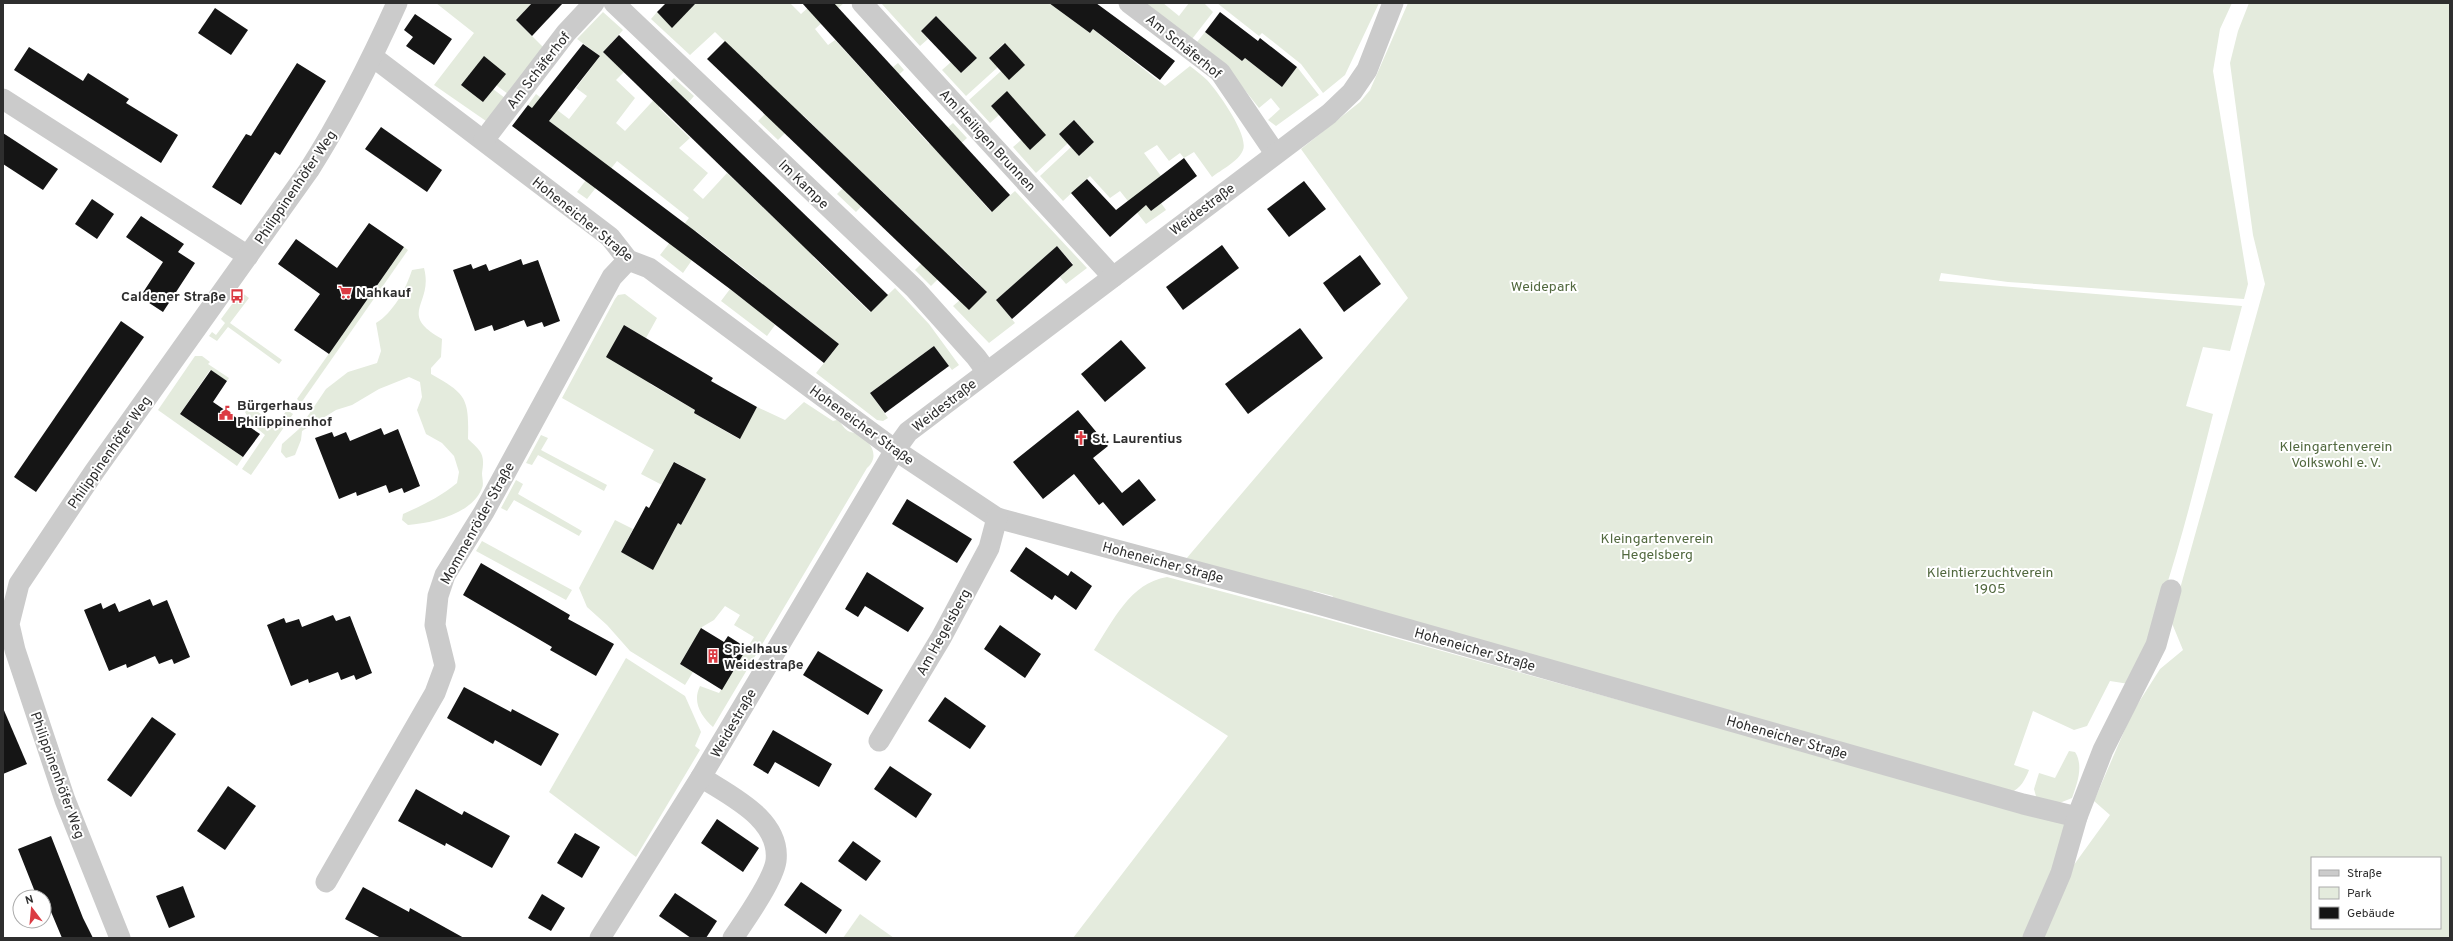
<svg xmlns="http://www.w3.org/2000/svg" width="2453" height="941" viewBox="0 0 2453 941" font-family="Overpass,sans-serif">
<rect width="100%" height="100%" fill="#fff"/>
<g fill="#e4ebdd" fill-rule="evenodd">
<path d="M 436,3 L 532,3 L 516,20 L 543,47 L 508,94 L 496,85 L 493,89 L 505,98 L 486,121 L 434,85 L 474,33 Z"/>
<path d="M 696,3 L 790,3 L 801,14 L 813,3 L 844,3 L 815,29 L 828,45 L 835,40 L 874,83 L 898,63 L 904,70 L 881,91 L 929,144 L 953,123 L 967,138 L 944,159 L 991,212 L 1015,191 L 1087,268 L 1066,284 L 1060,277 L 1073,264 L 1057,246 L 996,300 L 1015,323 L 989,343 L 953,306 L 960,300 L 987,292 L 956,261 L 931,286 L 915,270 L 939,246 L 879,188 L 856,212 L 837,194 L 860,171 L 803,115 L 778,140 L 758,121 L 782,97 L 715,32 L 690,55 L 651,19 L 657,12 L 672,27 Z"/>
<path d="M 881,3 L 1064,3 L 1059,10 L 1090,33 L 1093,29 L 1165,86 L 1190,66 C 1196,71 1202,75 1207,80 C 1218,92 1249,135 1243,150 C 1239,161 1221,170 1212,177 L 1194,152 L 1184,158 L 1180,153 L 1169,161 L 1157,145 L 1144,153 L 1161,176 L 1138,194 L 1151,211 L 1161,203 L 1166,210 L 1146,224 L 1120,191 L 1110,198 L 1090,176 L 1063,201 L 1040,176 L 1071,147 L 1079,156 L 1094,142 L 1074,120 L 1059,134 L 1068,143 L 1036,173 L 1013,147 L 1021,140 L 1007,92 L 991,106 L 999,115 L 990,123 L 969,100 L 1001,71 L 1024,64 L 1004,43 L 989,58 L 998,67 L 966,96 L 942,70 L 951,62 L 961,73 L 977,58 L 936,16 L 921,31 L 928,39 L 920,46 Z"/>
<path d="M 1144,3 L 1163,3 L 1179,16 L 1189,3 L 1204,3 L 1213,12 L 1192,39 Z"/>
<path d="M 1217,3 L 1379,3 L 1345,75 L 1323,93 L 1301,64 L 1262,33 L 1259,36 Z"/>
<path d="M 1408,3 L 2232,3 L 2220,29 L 2213,71 L 2248,284 L 2244,299 L 2008,282 L 1941,273 L 1939,281 L 2242,306 L 2230,351 L 2203,347 L 2186,406 L 2213,414 C 2190,505 2168,599 2129,684 L 2110,681 L 2087,726 L 2074,730 L 2033,711 L 2014,765 L 2029,770 C 2025,780 2021,788 2010,793 L 1330,601 L 1333,596 L 1314,591 L 1307,594 L 1186,559 L 1408,298 L 1301,149 L 1360,102 L 1370,90 Z"/>
<path d="M 2249,3 L 2450,3 L 2450,938 L 2040,938 L 2068,873 L 2110,815 L 2094,801 L 2132,713 L 2160,669 L 2183,650 L 2171,621 L 2265,284 L 2253,235 L 2230,63 L 2238,31 ZM 2312,858 L 2440,858 L 2440,928 L 2312,928 Z"/>
<path d="M 603,12 L 623,30 L 603,52 L 624,72 L 616,80 L 635,98 L 616,123 L 625,131 L 674,78 L 694,96 L 688,103 L 675,91 L 659,108 L 690,138 L 679,148 L 708,173 L 693,190 L 703,199 L 727,173 L 795,238 L 812,221 L 830,239 L 813,257 L 870,312 L 895,288 L 929,324 L 959,365 L 952,370 L 934,346 L 870,393 L 888,418 L 883,421 L 877,420 L 816,373 L 839,344 L 776,294 L 761,313 L 775,325 L 767,336 L 721,301 L 730,289 L 745,301 L 760,281 L 696,231 L 680,251 L 692,260 L 683,273 L 660,255 L 689,218 L 617,161 L 587,199 L 577,192 L 586,180 L 592,154 L 528,105 L 536,94 L 569,119 L 587,96 L 576,88 L 600,56 L 577,39 Z"/>
<path d="M 1205,32 L 1242,61 L 1245,58 L 1282,87 L 1297,67 L 1319,95 L 1276,126 L 1268,120 L 1280,109 L 1271,98 L 1259,108 L 1224,64 L 1197,42 Z"/>
<path d="M 404,247 L 408,250 L 301,403 L 297,399 Z"/>
<path d="M 424,268 C 434,305 396,313 442,339 L 441,357 L 431,368 L 431,374 C 467,394 469,399 468,439 C 482,452 485,454 482,473 C 482,478 484,484 482,488 C 472,514 433,523 408,525 L 402,520 L 403,514 C 423,505 440,497 457,483 L 459,472 L 454,456 L 442,443 L 426,434 L 417,410 L 422,397 L 420,382 L 409,377 L 379,389 L 352,405 L 336,410 L 302,431 L 301,440 L 295,455 L 286,458 L 281,452 L 282,444 L 299,429 L 326,389 L 348,372 L 377,363 L 381,351 L 376,323 C 393,313 406,289 412,270 Z"/>
<path d="M 241,292 L 249,298 L 230,323 L 282,360 L 279,364 L 228,327 L 217,341 L 209,336 L 212,332 L 216,335 L 225,323 L 221,319 Z"/>
<path d="M 625,294 L 657,318 L 646,338 L 624,325 L 651,382 L 650,384 L 695,410 L 694,413 L 739,439 L 757,407 L 785,420 L 804,402 L 833,421 L 837,420 C 842,423 843,428 848,431 C 851,433 854,432 857,434 C 870,440 881,456 867,468 L 713,727 C 701,716 692,702 700,686 L 719,693 L 754,637 L 734,625 L 740,615 L 725,606 L 714,620 L 702,627 L 680,664 L 693,672 L 685,685 L 630,651 L 607,625 L 587,607 L 579,588 L 615,520 L 633,529 L 621,552 L 653,569 L 678,523 L 681,525 L 706,479 L 675,462 L 662,485 L 641,474 L 654,450 L 562,398 L 615,299 L 618,295 Z"/>
<path d="M 195,356 L 202,356 L 210,362 L 208,364 L 229,378 L 227,381 L 210,370 L 180,414 L 243,457 L 237,466 L 158,410 Z"/>
<path d="M 250,406 L 276,425 L 287,410 L 293,414 L 251,475 L 242,469 L 265,435 L 253,425 L 245,412 Z"/>
<path d="M 541,435 L 548,438 L 541,450 L 607,485 L 604,491 L 538,455 L 532,465 L 526,463 Z"/>
<path d="M 516,480 L 523,484 L 518,494 L 582,531 L 579,536 L 514,500 L 507,511 L 501,508 Z"/>
<path d="M 482,541 L 572,590 L 566,600 L 476,551 Z"/>
<path d="M 1167,577 L 1319,617 L 2064,823 L 2066,828 L 2054,870 L 2026,938 L 1073,938 L 1228,736 L 1094,650 C 1113,621 1130,583 1167,577 Z"/>
<path d="M 626,658 L 685,696 L 701,732 L 695,746 L 700,750 L 636,857 L 549,792 Z"/>
<path d="M 2069,751 L 2075,752 C 2084,766 2077,784 2072,798 L 2057,804 L 2037,800 L 2034,789 L 2039,773 L 2055,778 Z"/>
<path d="M 860,914 L 894,938 L 843,938 Z"/>
</g>
<g fill="#151515">
<path d="M 532,3 L 563,3 L 532,36 L 516,20 Z"/>
<path d="M 666,3 L 696,3 L 672,28 L 657,12 Z"/>
<path d="M 802,3 L 834,3 L 1010,195 L 992,212 Z"/>
<path d="M 1049,3 L 1096,3 L 1175,61 L 1160,80 L 1093,29 L 1090,33 Z"/>
<path d="M 215,8 L 248,30 L 231,55 L 198,33 Z"/>
<path d="M 1220,12 L 1258,41 L 1260,38 L 1297,67 L 1282,87 L 1245,58 L 1242,61 L 1205,32 Z"/>
<path d="M 415,14 L 452,39 L 434,65 L 406,46 L 413,37 L 404,30 Z"/>
<path d="M 936,16 L 977,58 L 961,73 L 921,31 Z"/>
<path d="M 619,35 L 888,295 L 871,312 L 603,52 Z"/>
<path d="M 725,41 L 987,292 L 969,310 L 707,59 Z"/>
<path d="M 1005,43 L 1025,65 L 1009,80 L 989,58 Z"/>
<path d="M 583,44 L 600,56 L 549,121 L 695,231 L 839,344 L 824,363 L 730,289 L 512,126 L 528,105 L 532,108 Z"/>
<path d="M 29,47 L 83,81 L 88,73 L 129,99 L 126,103 L 178,135 L 161,163 L 14,70 Z"/>
<path d="M 484,56 L 506,74 L 483,102 L 461,85 Z"/>
<path d="M 297,63 L 326,81 L 280,155 L 275,152 L 241,205 L 212,187 L 246,134 L 251,136 Z"/>
<path d="M 1007,91 L 1046,135 L 1030,150 L 991,106 Z"/>
<path d="M 1074,120 L 1094,142 L 1079,156 L 1059,134 Z"/>
<path d="M 381,127 L 442,170 L 427,192 L 365,149 Z"/>
<path d="M 3,133 L 58,169 L 43,190 L 3,164 Z"/>
<path d="M 1184,158 L 1197,176 L 1151,211 L 1146,205 L 1110,237 L 1071,193 L 1087,179 L 1116,210 Z"/>
<path d="M 1304,181 L 1326,209 L 1289,237 L 1267,209 Z"/>
<path d="M 92,199 L 114,214 L 97,239 L 75,224 Z"/>
<path d="M 141,216 L 184,244 L 178,252 L 195,263 L 163,312 L 140,297 L 163,262 L 126,237 Z"/>
<path d="M 369,223 L 404,247 L 329,354 L 294,330 L 320,294 L 278,264 L 296,239 L 337,268 Z"/>
<path d="M 1222,245 L 1239,268 L 1183,310 L 1166,287 Z"/>
<path d="M 1057,246 L 1073,265 L 1012,319 L 996,300 Z"/>
<path d="M 1360,255 L 1381,284 L 1344,312 L 1323,283 Z"/>
<path d="M 521,259 L 523,265 L 538,260 L 560,321 L 544,327 L 542,322 L 527,327 L 524,320 L 494,331 L 492,325 L 475,331 L 453,270 L 471,264 L 473,269 L 486,264 L 489,271 Z"/>
<path d="M 121,321 L 144,337 L 36,492 L 14,477 Z"/>
<path d="M 624,325 L 713,378 L 711,381 L 757,407 L 740,439 L 694,413 L 695,410 L 606,357 Z"/>
<path d="M 1300,328 L 1323,358 L 1248,414 L 1225,384 Z"/>
<path d="M 1121,340 L 1146,368 L 1105,402 L 1081,374 Z"/>
<path d="M 934,346 L 949,366 L 885,413 L 870,393 Z"/>
<path d="M 211,370 L 227,381 L 213,402 L 260,434 L 243,457 L 180,414 Z"/>
<path d="M 1078,410 L 1108,446 L 1093,458 L 1122,493 L 1139,479 L 1156,500 L 1123,526 L 1103,502 L 1099,505 L 1074,474 L 1043,499 L 1013,462 Z"/>
<path d="M 381,428 L 384,435 L 398,429 L 420,486 L 404,493 L 402,488 L 389,493 L 386,485 L 357,496 L 356,492 L 339,499 L 315,438 L 332,432 L 334,437 L 346,432 L 350,441 Z"/>
<path d="M 674,462 L 706,479 L 681,525 L 678,523 L 653,570 L 621,552 L 646,506 L 649,508 Z"/>
<path d="M 907,499 L 972,539 L 957,563 L 892,524 Z"/>
<path d="M 1026,547 L 1068,576 L 1071,571 L 1092,586 L 1076,610 L 1055,595 L 1052,600 L 1010,571 Z"/>
<path d="M 481,563 L 570,615 L 568,619 L 614,644 L 596,676 L 550,650 L 552,647 L 463,595 Z"/>
<path d="M 867,572 L 924,608 L 908,632 L 865,606 L 858,617 L 845,609 Z"/>
<path d="M 150,599 L 153,606 L 167,600 L 190,657 L 174,664 L 172,659 L 159,664 L 155,656 L 127,668 L 126,664 L 109,671 L 84,610 L 101,603 L 103,609 L 115,603 L 119,612 Z"/>
<path d="M 333,615 L 336,621 L 350,616 L 372,673 L 356,680 L 354,675 L 341,680 L 338,672 L 309,683 L 308,679 L 291,686 L 267,625 L 284,618 L 286,623 L 299,619 L 302,627 Z"/>
<path d="M 1000,625 L 1041,654 L 1025,678 L 984,649 Z"/>
<path d="M 701,628 L 724,642 L 728,636 L 747,648 L 722,690 L 680,664 Z"/>
<path d="M 818,651 L 883,690 L 868,715 L 803,675 Z"/>
<path d="M 464,687 L 511,712 L 512,709 L 559,734 L 541,766 L 495,740 L 493,744 L 447,718 Z"/>
<path d="M 945,697 L 986,726 L 970,749 L 928,721 Z"/>
<path d="M 3,708 L 27,764 L 3,774 Z"/>
<path d="M 152,717 L 176,734 L 131,797 L 107,780 Z"/>
<path d="M 773,730 L 832,764 L 819,787 L 775,762 L 768,774 L 753,765 Z"/>
<path d="M 890,766 L 932,794 L 916,818 L 874,789 Z"/>
<path d="M 228,786 L 256,806 L 225,850 L 197,831 Z"/>
<path d="M 416,789 L 462,815 L 464,811 L 510,836 L 492,868 L 446,843 L 445,846 L 398,821 Z"/>
<path d="M 717,819 L 759,848 L 743,872 L 701,843 Z"/>
<path d="M 575,833 L 600,847 L 582,878 L 557,863 Z"/>
<path d="M 51,836 L 83,918 L 93,938 L 62,938 L 49,907 L 44,909 L 44,897 L 37,897 L 18,849 Z"/>
<path d="M 853,841 L 881,861 L 866,881 L 838,861 Z"/>
<path d="M 801,882 L 842,910 L 826,934 L 784,905 Z"/>
<path d="M 183,886 L 195,917 L 169,928 L 156,896 Z"/>
<path d="M 363,887 L 409,912 L 410,908 L 464,938 L 381,938 L 345,919 Z"/>
<path d="M 675,893 L 717,921 L 706,938 L 691,938 L 659,916 Z"/>
<path d="M 542,894 L 565,908 L 551,931 L 528,918 Z"/>
</g>
<g fill="none" stroke-linecap="round" stroke-linejoin="round">
<g stroke="#cbcbcb" stroke-width="21">
<path d="M 614,3 L 915,289 L 976,357 L 987,372"/>
<path d="M 862,3 L 1113,277"/>
<path d="M 1129,3 L 1220,72 L 1275,153"/>
<path d="M 373,57 L 610,237 L 628,260 L 649,268 L 895,450 L 997,518 L 1315,603 L 2023,804 L 2077,817"/>
<path d="M 3,99 L 248,256"/>
<path d="M 484,140 L 566,33 L 594,3"/>
<path d="M 879,741 L 941,638 L 989,548 L 997,518"/>
<path d="M 701,777 C 730,796 781,819 776,861 C 773,881 745,920 733,938"/>
<path d="M 326,882 L 435,693 L 445,666 L 435,625 L 438,596 L 445,575 L 484,512 L 612,277 L 628,260"/>
<path d="M 120,938 L 65,800 L 15,650 L 9,624 L 19,584 L 94,472 L 309,170 C 344,115 370,63 397,3"/>
<path d="M 600,938 L 701,777 L 895,450 L 908,432 L 1329,114 L 1352,92 L 1367,70 L 1393,3"/>
<path d="M 2033,938 L 2061,873 L 2077,817 L 2103,750 L 2156,645 L 2171,590"/>
</g>
</g>
<defs>
<symbol id="supermarket-bare" viewBox="-9 -9 18 18"><path d="M-6-5.5h2.5l.6 2H6L4.5 2H-2.5L-4.4-4H-6ZM-1.5 3.2a1.3 1.3 0 1 0 .1 0ZM3 3.2a1.3 1.3 0 1 0 .1 0Z" fill="#db3b43" stroke="#fff" stroke-width="2.5" paint-order="stroke"/></symbol>
<symbol id="bus-bare" viewBox="-9 -9 18 18"><path d="M-5-6H5V4H4V6H2V4H-2V6H-4V4H-5ZM-3.5-4V0h7V-4ZM-3.5 1.2v1.5H-2V1.2ZM2 1.2v1.5H3.5V1.2Z" fill="#db3b43" stroke="#fff" stroke-width="2.5" paint-order="stroke"/></symbol>
<symbol id="civic-bare" viewBox="-9 -9 18 18"><path d="M-.6-6.5H3V-4.5H.6V-3L4-1V1h2V6H-6V1h2V-1L-.6-3ZM-1.2 2.5V6h2.4V2.5Z" fill="#db3b43" stroke="#fff" stroke-width="2.5" paint-order="stroke"/></symbol>
<symbol id="church-bare" viewBox="-9 -9 18 18"><path d="M-1.2-6h2.4v3.5h3.3v2.4h-3.3V6h-2.4V-.1h-3.3v-2.4h3.3Z" fill="#db3b43" stroke="#fff" stroke-width="2.5" paint-order="stroke"/></symbol>
<symbol id="building-bare" viewBox="-9 -9 18 18"><path d="M-4-6H4V6H1V3H-1V6H-4ZM-2.5-4.3h1.7v1.8h-1.7ZM.8-4.3h1.7v1.8H.8ZM-2.5-1h1.7V.8h-1.7ZM.8-1h1.7V.8H.8Z" fill="#db3b43" stroke="#fff" stroke-width="2.5" paint-order="stroke"/></symbol>
</defs>
<g fill-rule="evenodd">
<use href="#supermarket-bare" x="335" y="282" width="20" height="20"/>
<use href="#bus-bare" x="227" y="286" width="20" height="20"/>
<use href="#civic-bare" x="216" y="403" width="20" height="20"/>
<use href="#church-bare" x="1071" y="428" width="20" height="20"/>
<use href="#building-bare" x="703" y="646" width="20" height="20"/>
</g>
<g text-anchor="middle" stroke-width="4" stroke-linejoin="round" paint-order="stroke">
<g font-size="14" fill="#2e2e2e" stroke="#fff">
<text transform="translate(1184 46) rotate(39)" y="5">Am Schäferhof</text>
<text transform="translate(538 70) rotate(-52)" y="5">Am Schäferhof</text>
<text transform="translate(988 140) rotate(47)" y="5">Am Heiligen Brunnen</text>
<text transform="translate(804 184) rotate(44)" y="5">Im Kampe</text>
<text transform="translate(295 187) rotate(-56)" y="5">Philippinenhöfer Weg</text>
<text transform="translate(1202 209) rotate(-37)" y="5">Weidestraße</text>
<text transform="translate(583 219) rotate(39)" y="5">Hoheneicher Straße</text>
<text transform="translate(944 405) rotate(-38)" y="5">Weidestraße</text>
<text transform="translate(862 425) rotate(36)" y="5">Hoheneicher Straße</text>
<text transform="translate(109 452) rotate(-55)" y="5">Philippinenhöfer Weg</text>
<text transform="translate(477 523) rotate(-61)" y="5">Mommenröder Straße</text>
<text transform="translate(1163 562) rotate(15)" y="5">Hoheneicher Straße</text>
<text transform="translate(943 632) rotate(-61)" y="5">Am Hegelsberg</text>
<text transform="translate(1475 649) rotate(16)" y="5">Hoheneicher Straße</text>
<text transform="translate(733 723) rotate(-60)" y="5">Weidestraße</text>
<text transform="translate(1787 737) rotate(16)" y="5">Hoheneicher Straße</text>
<text transform="translate(58 775) rotate(70)" y="5">Philippinenhöfer Weg</text>
</g>
<g font-size="14" fill="#51683e" stroke="#fff">
<text x="1544" y="291">Weidepark</text>
<text x="2336" y="451">Kleingartenverein<tspan x="2336" dy="16">Volkswohl e. V.</tspan></text>
<text x="1657" y="543">Kleingartenverein<tspan x="1657" dy="16">Hegelsberg</tspan></text>
<text x="1990" y="577">Kleintierzuchtverein<tspan x="1990" dy="16">1905</tspan></text>
</g>
<g font-size="14" font-weight="bold" fill="#2e2e2e" stroke="#fff" text-anchor="start">
<text x="356" y="297">Nahkauf</text>
<text x="226" y="301" text-anchor="end">Caldener Straße</text>
<text x="237" y="410">Bürgerhaus<tspan x="237" dy="16">Philippinenhof</tspan></text>
<text x="1092" y="443">St. Laurentius</text>
<text x="724" y="653">Spielhaus<tspan x="724" dy="16">Weidestraße</tspan></text>
</g>
</g>
<rect width="2453" height="941" fill="none" stroke="#2e2e2e" stroke-width="8"/>
<rect x="2311" y="857" width="130" height="72" fill="#ffffff" stroke="#ababab"/>
<rect x="2319" y="870" width="20" height="6" fill="#cbcbcb" stroke="#ababab"/>
<text x="2347" y="877" font-size="12" fill="#2e2e2e">Straße</text>
<rect x="2319" y="887" width="20" height="12" fill="#e4ebdd" stroke="#ababab"/>
<text x="2347" y="897" font-size="12" fill="#2e2e2e">Park</text>
<rect x="2319" y="907" width="20" height="12" fill="#151515" stroke="#ababab"/>
<text x="2347" y="917" font-size="12" fill="#2e2e2e">Gebäude</text>
<g transform="translate(32 909) rotate(344)"><circle r="19" fill="#ffffff" stroke="#ababab"/>
<path d="M0-3L7 15L0 10L-7 15Z" fill="#db3b43"/>
<text y="-6" font-size="11" font-weight="bold" text-anchor="middle" fill="#2e2e2e">N</text>
</g>
</svg>
